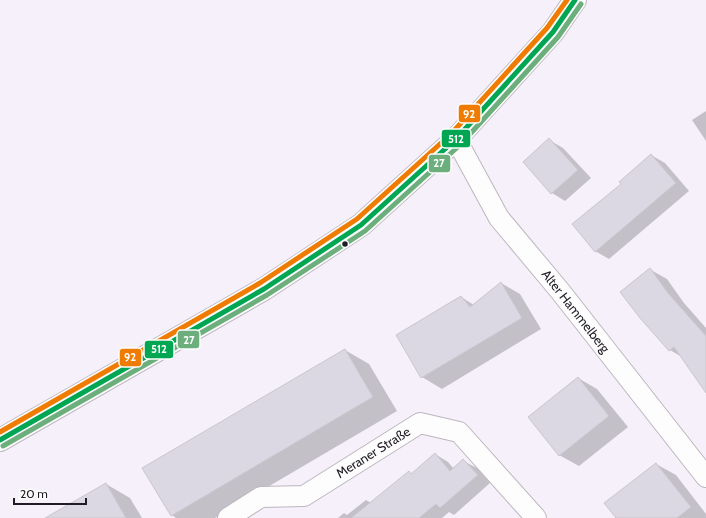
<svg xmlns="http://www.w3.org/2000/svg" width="706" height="518" viewBox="0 0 706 518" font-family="Cabin,sans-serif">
<rect width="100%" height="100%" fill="#f6f0fa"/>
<g fill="#0003">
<path d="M 706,111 L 706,141 L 692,120 Z"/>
<path d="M 549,140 L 563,148 L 591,178 L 565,201 L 552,193 Z"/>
<path d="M 651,155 L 665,163 L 689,191 L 609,259 L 595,251 Z"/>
<path d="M 651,270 L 667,279 L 684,303 L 706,328 L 706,391 L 682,357 L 670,350 Z"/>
<path d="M 501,283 L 520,294 L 541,329 L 442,389 L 422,377 L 461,297 L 474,305 Z"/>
<path d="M 345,350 L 369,364 L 397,411 L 215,518 L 176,518 L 172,515 Z"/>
<path d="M 578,378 L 597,389 L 628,427 L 579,466 L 559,455 Z"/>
<path d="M 435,454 L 448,462 L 454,469 L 463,461 L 477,468 L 490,483 L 454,515 L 449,512 L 442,518 L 338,518 L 344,513 L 347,515 L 366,500 L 371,503 L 409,472 L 412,474 Z"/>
<path d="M 656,464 L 676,475 L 706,514 L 706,518 L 617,518 Z"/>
<path d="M 106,484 L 130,498 L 142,518 L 47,518 Z"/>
</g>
<g fill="#dbd8e3" stroke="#c8c6cf">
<path d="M 549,138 L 578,170 L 551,194 L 523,162 Z"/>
<path d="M 651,154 L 676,183 L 595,252 L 572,224 L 621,184 L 619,182 Z"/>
<path d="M 650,268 L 668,293 L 706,336 L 706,393 L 674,347 L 669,351 L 640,318 L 620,292 Z"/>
<path d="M 501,282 L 522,318 L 421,378 L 396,335 L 461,296 L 470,307 Z"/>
<path d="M 345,349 L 373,397 L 171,516 L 142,468 Z"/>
<path d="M 578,377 L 609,416 L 559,456 L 528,417 Z"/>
<path d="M 435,453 L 450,471 L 463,459 L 478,475 L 440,508 L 436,504 L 419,518 L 351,518 L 409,471 L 411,474 Z"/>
<path d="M 656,463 L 691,507 L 677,518 L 616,518 L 604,503 Z"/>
<path d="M 106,483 L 126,518 L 45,518 Z"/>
</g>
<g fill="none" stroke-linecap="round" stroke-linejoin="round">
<defs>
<g id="minor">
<path d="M 456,139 L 499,218 L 560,291 L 706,477"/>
<path d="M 228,518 L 261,497 L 304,496 L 420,423 L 459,432 L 536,518"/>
</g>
<path id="tertiary" d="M 0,440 L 264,289 L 361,225 L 456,139 L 553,32 L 575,0"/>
</defs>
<use href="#minor" stroke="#bcb6bf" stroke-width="22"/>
<use href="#tertiary" stroke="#bcb6bf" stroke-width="24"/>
<use href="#minor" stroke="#fefdfe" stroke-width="20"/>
<use href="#tertiary" stroke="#fefdfe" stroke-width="22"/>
<defs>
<path id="bus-1" d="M 0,440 L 264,289 L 361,225 L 456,139 L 553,32 L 575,0"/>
<path id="bus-2" d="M 3,446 L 267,295 L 365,231 L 461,144 L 558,37 L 581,4"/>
<path id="bus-3" d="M 0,432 L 260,283 L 357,219 L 451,134 L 547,28 L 567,0"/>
</defs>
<use href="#bus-1" stroke="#fdfdfd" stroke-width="8"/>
<use href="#bus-2" stroke="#fdfdfd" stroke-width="8"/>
<use href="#bus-3" stroke="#fdfdfd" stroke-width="8"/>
<use href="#bus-1" stroke="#00a651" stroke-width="5"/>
<use href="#bus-2" stroke="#6caf7d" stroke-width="5"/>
<use href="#bus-3" stroke="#ef7c00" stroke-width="5"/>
</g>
<circle fill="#201b24" stroke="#fdfdfd" stroke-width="1.5" cx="345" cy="244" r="3.5"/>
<g text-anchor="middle" stroke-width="4" stroke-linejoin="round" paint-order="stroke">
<g font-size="13" fill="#201b24" stroke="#fdfdfd">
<text transform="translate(576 311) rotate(52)" y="5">Alter Hammelberg</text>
<text transform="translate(373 452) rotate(-32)" y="5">Meraner Straße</text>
</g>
</g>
<g stroke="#fdfdfd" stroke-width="1.5">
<rect x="458" y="104" width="23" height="19" rx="4" fill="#ef7c00"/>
<rect x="441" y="129" width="30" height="19" rx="4" fill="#00a651"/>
<rect x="428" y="154" width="23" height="19" rx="4" fill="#6caf7d"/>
<rect x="177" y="330" width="23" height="19" rx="4" fill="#6caf7d"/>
<rect x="144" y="340" width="30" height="19" rx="4" fill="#00a651"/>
<rect x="119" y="348" width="23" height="19" rx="4" fill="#ef7c00"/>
</g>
<g font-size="11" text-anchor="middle" font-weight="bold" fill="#fff">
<text x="469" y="118">92</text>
<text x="456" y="143">512</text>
<text x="439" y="167">27</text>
<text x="189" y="344">27</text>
<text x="159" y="353">512</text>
<text x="130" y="361">92</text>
</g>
<path d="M14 498v6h72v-6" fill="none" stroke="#201b24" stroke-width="2"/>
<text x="20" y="498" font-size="12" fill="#201b24" stroke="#fdfdfd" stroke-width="3" paint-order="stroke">20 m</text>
</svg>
